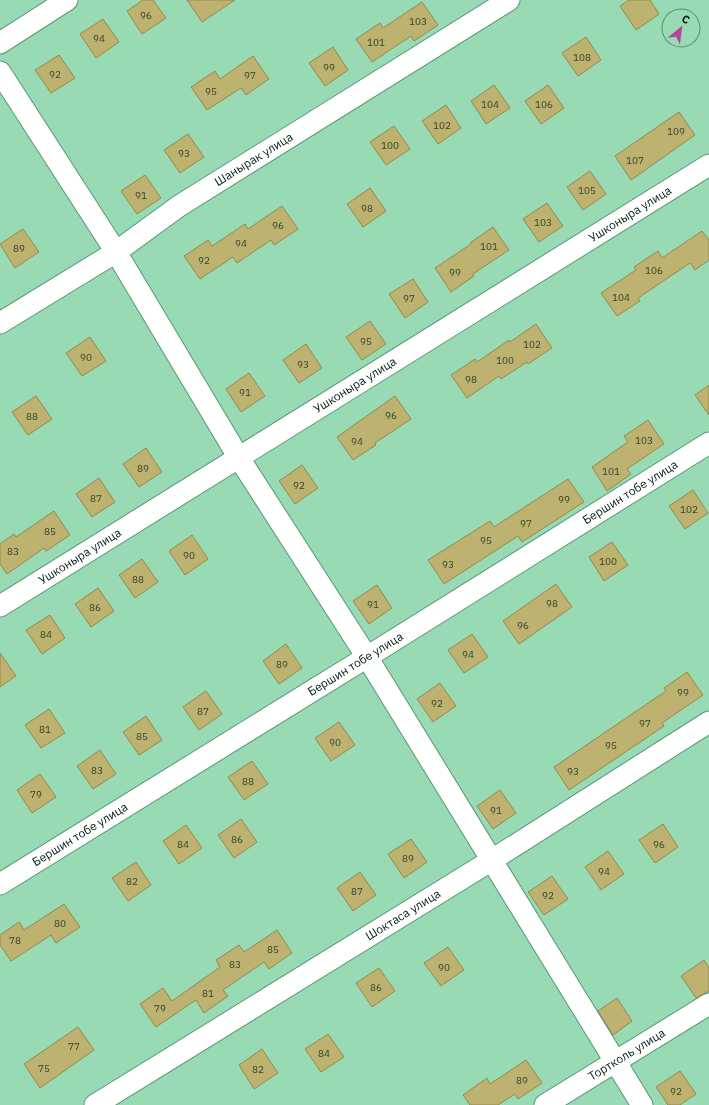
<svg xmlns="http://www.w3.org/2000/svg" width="709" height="1105" viewBox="0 0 709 1105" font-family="'IBM Plex Sans',sans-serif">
<rect width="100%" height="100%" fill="#98dab4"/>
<g fill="#beb271" stroke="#95894a">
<path d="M 143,0 L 153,0 L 166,18 L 142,34 L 127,11 Z"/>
<path d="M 187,0 L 235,0 L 202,22 Z"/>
<path d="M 629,0 L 650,0 L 659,14 L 636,30 L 620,6 Z"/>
<path d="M 422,2 L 438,25 L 414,41 L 411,36 L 372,62 L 356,39 L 380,23 L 383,28 Z"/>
<path d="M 103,19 L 119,42 L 96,58 L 80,34 Z"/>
<path d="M 586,37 L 601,60 L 578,76 L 562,53 Z"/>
<path d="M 333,47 L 348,70 L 325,86 L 309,63 Z"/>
<path d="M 59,55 L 75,78 L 51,93 L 35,70 Z"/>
<path d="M 253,56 L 269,79 L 246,95 L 241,88 L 207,110 L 191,87 L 215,71 L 220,79 Z"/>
<path d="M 494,85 L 510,108 L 486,124 L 471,101 Z"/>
<path d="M 548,85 L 564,108 L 541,124 L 525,101 Z"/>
<path d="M 446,105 L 461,128 L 438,144 L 422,121 Z"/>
<path d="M 679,112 L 695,135 L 631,180 L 615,156 Z"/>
<path d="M 394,126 L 410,149 L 386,165 L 370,142 Z"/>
<path d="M 188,134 L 204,157 L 180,173 L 164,150 Z"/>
<path d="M 590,171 L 606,194 L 583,210 L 567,187 Z"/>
<path d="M 145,175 L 161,198 L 137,214 L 121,191 Z"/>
<path d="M 370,188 L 386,211 L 363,227 L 347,204 Z"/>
<path d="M 547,203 L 563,226 L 539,242 L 523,219 Z"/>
<path d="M 282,206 L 298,229 L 274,245 L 271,240 L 237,263 L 233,257 L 200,279 L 184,256 L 208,240 L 212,246 L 245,224 L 248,229 Z"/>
<path d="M 493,227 L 509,250 L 473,274 L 474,276 L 451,292 L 435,268 L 471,244 L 470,243 Z"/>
<path d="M 23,229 L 39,252 L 15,268 L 0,244 Z"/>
<path d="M 702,231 L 709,240 L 709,260 L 695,270 L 690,263 L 638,298 L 640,301 L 617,316 L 601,293 L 636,270 L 634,267 L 658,251 L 662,258 Z"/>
<path d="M 413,279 L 428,302 L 405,318 L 389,294 Z"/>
<path d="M 370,321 L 386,344 L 362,360 L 346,337 Z"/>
<path d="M 536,324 L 552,348 L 528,364 L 527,362 L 501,379 L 499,376 L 467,398 L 451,375 L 475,359 L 477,362 L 509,340 L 510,342 Z"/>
<path d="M 90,337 L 106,361 L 82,376 L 66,353 Z"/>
<path d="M 306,344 L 322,368 L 299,383 L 283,360 Z"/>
<path d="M 249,373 L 265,396 L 241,412 L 226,389 Z"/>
<path d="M 709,385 L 709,415 L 695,395 Z"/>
<path d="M 36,396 L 52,419 L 28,435 L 12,412 Z"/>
<path d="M 395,396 L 411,419 L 375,443 L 376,445 L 353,460 L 337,437 Z"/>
<path d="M 648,420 L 664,444 L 627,469 L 631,474 L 607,491 L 592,467 L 628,442 L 624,436 Z"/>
<path d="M 146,448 L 162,472 L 139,487 L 123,464 Z"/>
<path d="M 302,465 L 318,488 L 295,504 L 279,481 Z"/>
<path d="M 99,478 L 115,502 L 92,517 L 76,494 Z"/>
<path d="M 568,479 L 584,502 L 522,542 L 518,536 L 444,584 L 428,560 L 490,521 L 494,527 Z"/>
<path d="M 693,490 L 708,513 L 685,529 L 669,506 Z"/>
<path d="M 54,511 L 70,535 L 46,551 L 44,548 L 7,574 L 0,564 L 0,544 L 14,534 L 16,537 Z"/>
<path d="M 192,535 L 208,559 L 185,575 L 169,551 Z"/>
<path d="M 612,542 L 628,565 L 604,581 L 589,557 Z"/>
<path d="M 142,559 L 158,582 L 135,598 L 119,575 Z"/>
<path d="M 556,584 L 572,607 L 519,644 L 503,621 Z"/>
<path d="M 377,585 L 392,608 L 369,624 L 353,601 Z"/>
<path d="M 98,588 L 114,611 L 91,627 L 75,604 Z"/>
<path d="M 50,615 L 65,638 L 42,654 L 26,630 Z"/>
<path d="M 472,634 L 488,657 L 464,673 L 448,650 Z"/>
<path d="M 286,644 L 302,668 L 279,684 L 263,661 Z"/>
<path d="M 0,653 L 16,676 L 0,687 Z"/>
<path d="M 687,672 L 703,695 L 662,723 L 664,726 L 569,790 L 554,767 L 666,691 L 664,688 Z"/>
<path d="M 440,683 L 456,706 L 433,722 L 417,699 Z"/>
<path d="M 206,691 L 222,714 L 199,730 L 183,707 Z"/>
<path d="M 49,709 L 65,733 L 41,748 L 25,725 Z"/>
<path d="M 146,716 L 162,740 L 139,755 L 123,732 Z"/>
<path d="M 339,722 L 355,745 L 331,761 L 315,738 Z"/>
<path d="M 100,750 L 116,774 L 93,789 L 77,766 Z"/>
<path d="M 252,761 L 268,784 L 244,800 L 228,777 Z"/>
<path d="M 40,774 L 56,797 L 32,813 L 17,790 Z"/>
<path d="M 500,790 L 516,813 L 493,829 L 477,806 Z"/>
<path d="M 241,819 L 257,842 L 234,858 L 218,835 Z"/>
<path d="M 663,824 L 678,847 L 655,863 L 639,840 Z"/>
<path d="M 186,825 L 202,848 L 179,864 L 163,841 Z"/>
<path d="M 411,839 L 427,862 L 404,878 L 388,854 Z"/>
<path d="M 608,851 L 624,874 L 601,890 L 585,867 Z"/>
<path d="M 136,862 L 151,885 L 128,901 L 112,878 Z"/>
<path d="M 360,872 L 376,895 L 353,911 L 337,888 Z"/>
<path d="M 552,876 L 568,899 L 544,915 L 528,892 Z"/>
<path d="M 64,904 L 80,927 L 56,943 L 51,935 L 11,961 L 0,945 L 0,935 L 19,922 L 24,930 Z"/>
<path d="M 277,930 L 292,953 L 269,969 L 264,962 L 223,990 L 228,996 L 204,1013 L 196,1000 L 156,1027 L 140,1004 L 163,988 L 172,1001 L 220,967 L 216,960 L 239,945 L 244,952 Z"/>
<path d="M 448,947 L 464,970 L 441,986 L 424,963 Z"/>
<path d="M 704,960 L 709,968 L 709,991 L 696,998 L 681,976 Z"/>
<path d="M 379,968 L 395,991 L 372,1007 L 356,983 Z"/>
<path d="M 617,998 L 632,1021 L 613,1035 L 598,1011 Z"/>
<path d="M 78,1027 L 94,1050 L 40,1088 L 24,1064 Z"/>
<path d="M 328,1034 L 344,1057 L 321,1072 L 305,1049 Z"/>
<path d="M 262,1049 L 278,1073 L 254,1089 L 239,1065 Z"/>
<path d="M 526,1060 L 542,1083 L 518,1099 L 515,1094 L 498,1105 L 470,1105 L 463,1095 L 487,1078 L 490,1084 Z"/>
<path d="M 680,1071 L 696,1094 L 680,1105 L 668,1105 L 656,1087 Z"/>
</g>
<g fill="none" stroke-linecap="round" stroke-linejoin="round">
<defs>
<g id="minor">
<path d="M 0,43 L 67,0"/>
<path d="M 0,72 L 116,252 L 239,458 L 367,657 L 642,1105"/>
<path id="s1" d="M 0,323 L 116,252 L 179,206 L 509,0"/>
<path id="s2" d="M 0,606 L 709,165"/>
<path id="s3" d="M 0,884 L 367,657 L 709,443"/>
<path id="s4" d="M 95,1105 L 492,860 L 709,722"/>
<path id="s5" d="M 545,1105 L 709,1004"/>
</g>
</defs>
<use href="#minor" stroke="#579875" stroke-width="23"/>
<use href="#minor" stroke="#fff" stroke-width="21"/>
</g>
<g text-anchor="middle" stroke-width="3.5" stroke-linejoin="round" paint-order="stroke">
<g font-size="10" fill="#324329">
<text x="146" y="19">96</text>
<text x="418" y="25">103</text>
<text x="99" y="42">94</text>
<text x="376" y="46">101</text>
<text x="582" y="61">108</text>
<text x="329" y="71">99</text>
<text x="55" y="78">92</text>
<text x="250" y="79">97</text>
<text x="211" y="95">95</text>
<text x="490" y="108">104</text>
<text x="544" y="108">106</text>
<text x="442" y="129">102</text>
<text x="676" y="135">109</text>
<text x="390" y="149">100</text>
<text x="184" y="157">93</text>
<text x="635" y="164">107</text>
<text x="587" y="194">105</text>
<text x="141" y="199">91</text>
<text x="367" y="212">98</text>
<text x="543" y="226">103</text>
<text x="278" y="229">96</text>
<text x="241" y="247">94</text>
<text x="489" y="250">101</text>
<text x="19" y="252">89</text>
<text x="204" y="264">92</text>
<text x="654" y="274">106</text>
<text x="455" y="276">99</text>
<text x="621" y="301">104</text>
<text x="409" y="302">97</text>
<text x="366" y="345">95</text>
<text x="532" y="348">102</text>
<text x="86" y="361">90</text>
<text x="505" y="364">100</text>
<text x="303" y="368">93</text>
<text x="471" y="383">98</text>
<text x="245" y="396">91</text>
<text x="391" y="419">96</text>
<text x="32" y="420">88</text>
<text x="644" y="444">103</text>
<text x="357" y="445">94</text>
<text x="143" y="472">89</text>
<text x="611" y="475">101</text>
<text x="299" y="489">92</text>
<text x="96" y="502">87</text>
<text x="564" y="503">99</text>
<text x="689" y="513">102</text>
<text x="526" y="527">97</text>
<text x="50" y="535">85</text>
<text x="486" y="544">95</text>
<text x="13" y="555">83</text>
<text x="189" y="559">90</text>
<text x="608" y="565">100</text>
<text x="448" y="568">93</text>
<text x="138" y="583">88</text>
<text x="552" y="607">98</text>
<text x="373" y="608">91</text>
<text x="95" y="611">86</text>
<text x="523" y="629">96</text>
<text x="46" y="638">84</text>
<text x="468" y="658">94</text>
<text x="282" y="668">89</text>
<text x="683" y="696">99</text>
<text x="437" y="707">92</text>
<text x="203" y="715">87</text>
<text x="645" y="727">97</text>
<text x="45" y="733">81</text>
<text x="142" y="740">85</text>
<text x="335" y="746">90</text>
<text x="611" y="749">95</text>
<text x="97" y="774">83</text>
<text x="573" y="775">93</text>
<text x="248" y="785">88</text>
<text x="36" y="798">79</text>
<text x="496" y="814">91</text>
<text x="237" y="843">86</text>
<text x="183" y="848">84</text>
<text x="659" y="848">96</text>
<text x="408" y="862">89</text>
<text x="604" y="875">94</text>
<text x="132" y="885">82</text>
<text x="357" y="895">87</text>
<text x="548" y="899">92</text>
<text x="60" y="927">80</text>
<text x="15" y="944">78</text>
<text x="273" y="953">85</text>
<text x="235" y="968">83</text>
<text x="444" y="971">90</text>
<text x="376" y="991">86</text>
<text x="208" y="997">81</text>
<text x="160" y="1012">79</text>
<text x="74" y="1050">77</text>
<text x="324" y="1057">84</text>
<text x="44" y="1072">75</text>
<text x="258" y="1073">82</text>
<text x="522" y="1084">89</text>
<text x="676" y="1095">92</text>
</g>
<g font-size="12" fill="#031e11" stroke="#98dab4">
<text dy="4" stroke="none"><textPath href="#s1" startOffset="302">Шанырак улица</textPath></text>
<text dy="4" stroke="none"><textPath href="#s2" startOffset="742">Ушконыра улица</textPath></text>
<text dy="4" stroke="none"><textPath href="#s2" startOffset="418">Ушконыра улица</textPath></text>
<text dy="4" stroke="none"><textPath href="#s3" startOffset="742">Бершин тобе улица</textPath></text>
<text dy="4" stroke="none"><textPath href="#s2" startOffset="94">Ушконыра улица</textPath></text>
<text dy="4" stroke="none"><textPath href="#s3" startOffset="418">Бершин тобе улица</textPath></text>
<text dy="4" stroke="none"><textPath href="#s3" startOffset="94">Бершин тобе улица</textPath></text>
<text dy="4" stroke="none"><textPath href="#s4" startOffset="362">Шоктаса улица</textPath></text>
<text dy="4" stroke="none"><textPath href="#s5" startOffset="96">Тортколь улица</textPath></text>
</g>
</g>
<g transform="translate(681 28) rotate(29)"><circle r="19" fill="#98dab4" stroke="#5c8f73"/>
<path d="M0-3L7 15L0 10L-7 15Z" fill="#b8439b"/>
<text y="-6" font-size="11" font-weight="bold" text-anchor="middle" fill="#031e11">С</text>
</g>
</svg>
